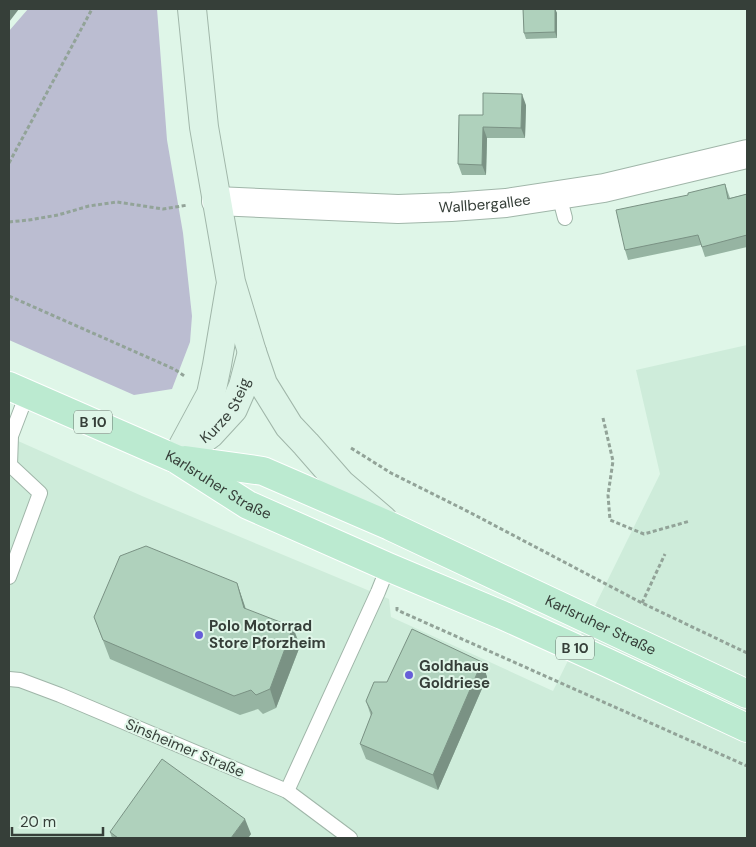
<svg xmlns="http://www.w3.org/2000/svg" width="756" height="847" viewBox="0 0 756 847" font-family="'DM Sans',sans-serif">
<rect width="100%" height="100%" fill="#dff6e8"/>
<path fill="#ceecda" d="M 747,345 L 747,838 L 9,838 L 9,437 L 142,496 L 389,599 L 391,617 L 553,691 L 660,474 L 636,370 Z"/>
<path fill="#bbbdd1" d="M 28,9 L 157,9 L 167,140 L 183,233 L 192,316 L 190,342 L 172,389 L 134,395 L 9,340 L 9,31 Z"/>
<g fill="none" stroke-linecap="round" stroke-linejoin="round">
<defs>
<g id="lane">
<path d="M 559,195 L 565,218"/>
<path d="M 9,577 L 40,493 L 10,465 L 11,436 L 27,394"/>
<path d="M 9,679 L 20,680 L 60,695 L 287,791 L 350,838"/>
<path d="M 287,791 L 378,592 L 388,567"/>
</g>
<g id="street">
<path id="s1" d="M 216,201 L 398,209 L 451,207 L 506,203 L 604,188 L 747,154"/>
</g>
<g id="secondary">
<path d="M 192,9 L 204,127 L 231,282 L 252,352 L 263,384 L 289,426 L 306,444 L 341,484 L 383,520"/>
<path id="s2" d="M 183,454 L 210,434 L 233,409 L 243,386 L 252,352"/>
<path d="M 176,459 L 211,394 L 217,365 L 230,288"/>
</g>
<g id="primary">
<path id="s3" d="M 9,386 L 176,459 L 248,505 L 388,567 L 502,615 L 608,663 L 747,728"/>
<path id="s4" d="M 185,460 L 263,471 L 390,526 L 747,694"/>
</g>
</defs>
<use href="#lane" stroke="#a0b6a9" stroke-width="16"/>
<use href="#street" stroke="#a0b6a9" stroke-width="30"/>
<use href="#secondary" stroke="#a0b6a9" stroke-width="30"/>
<use href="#primary" stroke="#fff" stroke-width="30"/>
<g stroke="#92a398" stroke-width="3" stroke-dasharray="4 2.5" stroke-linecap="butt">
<path d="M 9,163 L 92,9"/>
<path d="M 9,222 L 29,220 L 58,215 L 89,206 L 117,202 L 163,209 L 188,205"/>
<path d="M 9,296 L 174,369 L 186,377"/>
<path d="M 603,418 L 613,461 L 608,495 L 610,520 L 644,534 L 690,521"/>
<path d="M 351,448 L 391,473 L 469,512 L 642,603 L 747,653"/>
<path d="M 642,603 L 665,554"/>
<path d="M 397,607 L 397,610 L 747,766"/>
</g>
<use href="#lane" stroke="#fff" stroke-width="14"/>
<use href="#street" stroke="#fff" stroke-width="28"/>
<use href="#secondary" stroke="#ddf4e7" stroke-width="28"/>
<use href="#primary" stroke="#bbead0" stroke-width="28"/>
</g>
<g fill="#96b4a2">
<path d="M 523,9 L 555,9 L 557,13 L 557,38 L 526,39 L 524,33 Z"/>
<path d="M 526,105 L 525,138 L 487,138 L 486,175 L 462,175 L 458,164 L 483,115 Z"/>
<path d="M 725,184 L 730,198 L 747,194 L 747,247 L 705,257 L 701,245 L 628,260 L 625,250 L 688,195 Z"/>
<path d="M 237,583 L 246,609 L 300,646 L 276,708 L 263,714 L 258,709 L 240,715 L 110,659 L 94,617 Z"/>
<path d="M 482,662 L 487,677 L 438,790 L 366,759 L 360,744 L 371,716 L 366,701 L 387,682 Z"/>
<path d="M 110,832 L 251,834 L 248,838 L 112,838 Z"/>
</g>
<g fill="#7a9284">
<path d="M 9,9 L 19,9 L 9,22 Z"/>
<path d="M 555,9 L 557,13 L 557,38 L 555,32 Z"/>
<path d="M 522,94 L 526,105 L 525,138 L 521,128 Z"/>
<path d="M 483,127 L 487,138 L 486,175 L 482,165 Z"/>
<path d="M 237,583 L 243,601 L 251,627 L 244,608 Z"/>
<path d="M 293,627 L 300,646 L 276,708 L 270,689 Z"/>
<path d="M 482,662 L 487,677 L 438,790 L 433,775 Z"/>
<path d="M 245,819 L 251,834 L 248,838 L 231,838 Z"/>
</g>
<g fill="#afd1bc" stroke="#7a9284">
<path d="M 523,9 L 555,9 L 555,32 L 524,33 Z"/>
<path d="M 483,93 L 522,94 L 521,128 L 483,127 L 482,165 L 458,164 L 459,115 L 483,115 Z"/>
<path d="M 725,184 L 728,199 L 747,194 L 747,235 L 702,247 L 698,235 L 625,250 L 616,210 L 688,195 L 688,193 Z"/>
<path d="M 146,546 L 237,583 L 244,608 L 293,627 L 270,689 L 256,695 L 251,690 L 234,696 L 103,640 L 94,617 L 120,556 Z"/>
<path d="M 412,629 L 482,662 L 433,775 L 360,744 L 372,713 L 366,701 L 374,682 L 387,682 Z"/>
<path d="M 162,759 L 245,819 L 231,838 L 118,838 L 110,832 Z"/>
</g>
<g fill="#665ed8" stroke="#dff6e8" stroke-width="2">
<circle cx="199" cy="635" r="5"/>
<circle cx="409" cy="675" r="5"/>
</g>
<g text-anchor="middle" stroke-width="4" stroke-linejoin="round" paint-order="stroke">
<g fill="#dff6e8" stroke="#69766e" stroke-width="1">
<rect x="74" y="410.5" width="38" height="23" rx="4"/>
<rect x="556" y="636.5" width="38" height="23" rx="4"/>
</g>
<g font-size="14" font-weight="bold" fill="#363f39">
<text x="93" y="427">B 10</text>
<text x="575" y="653">B 10</text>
</g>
<g font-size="15" fill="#363f39" stroke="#dff6e8">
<text dy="5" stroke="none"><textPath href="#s1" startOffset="269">Wallbergallee</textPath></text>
<text dy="5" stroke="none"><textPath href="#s2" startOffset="62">Kurze Steig</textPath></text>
<text dy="5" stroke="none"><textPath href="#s3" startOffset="232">Karlsruher Straße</textPath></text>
<text dy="5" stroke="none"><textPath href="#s4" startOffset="450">Karlsruher Straße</textPath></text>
<text transform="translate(185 748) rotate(23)" y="5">Sinsheimer Straße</text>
</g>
<g font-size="15" font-weight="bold" fill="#363f39" stroke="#dff6e8" text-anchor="start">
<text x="209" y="631">Polo Motorrad<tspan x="209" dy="17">Store Pforzheim</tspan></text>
<text x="419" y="671">Goldhaus<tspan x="419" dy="17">Goldriese</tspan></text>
</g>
</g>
<rect width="756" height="847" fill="none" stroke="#363f39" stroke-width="20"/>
<path d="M12 827v8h91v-8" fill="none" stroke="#363f39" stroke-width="2.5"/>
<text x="20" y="827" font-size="15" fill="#363f39" stroke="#dff6e8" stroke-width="4" paint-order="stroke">20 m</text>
</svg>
